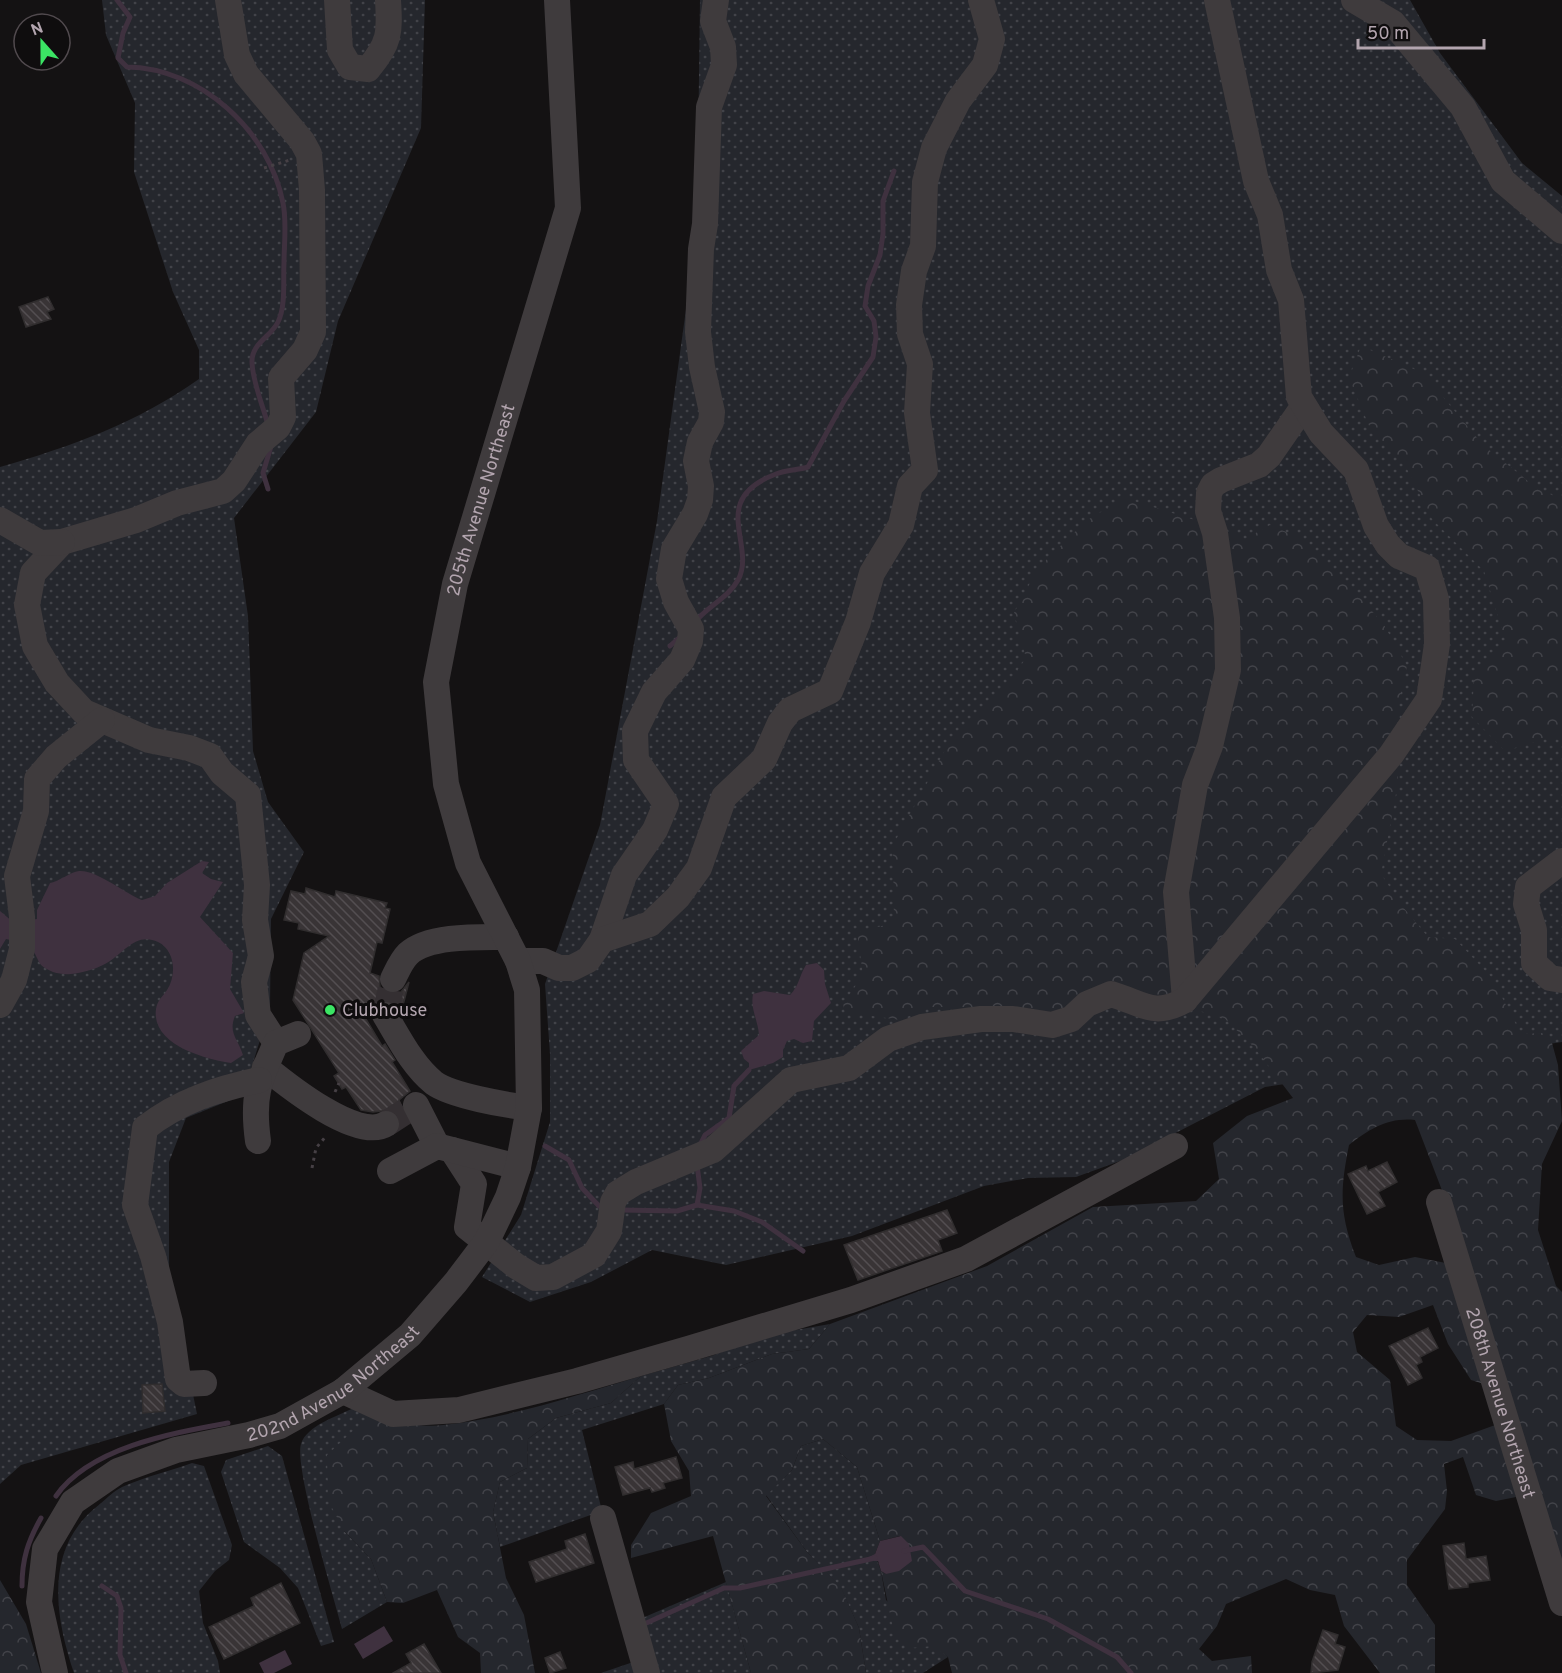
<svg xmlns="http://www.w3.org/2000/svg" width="1562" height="1673" viewBox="0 0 1562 1673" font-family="Overpass,sans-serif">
<defs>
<pattern id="grass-dots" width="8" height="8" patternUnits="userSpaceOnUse" patternTransform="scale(1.5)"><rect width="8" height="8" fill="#25272d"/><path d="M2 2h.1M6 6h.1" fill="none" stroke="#424349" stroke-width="1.8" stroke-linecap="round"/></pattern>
<pattern id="forest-crowns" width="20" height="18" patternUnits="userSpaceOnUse" patternTransform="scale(1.5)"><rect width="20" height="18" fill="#25272d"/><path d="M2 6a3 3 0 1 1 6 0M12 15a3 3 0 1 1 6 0" fill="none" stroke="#424349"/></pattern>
<pattern id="building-back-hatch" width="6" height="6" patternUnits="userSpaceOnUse" patternTransform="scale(1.5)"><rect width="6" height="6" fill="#393436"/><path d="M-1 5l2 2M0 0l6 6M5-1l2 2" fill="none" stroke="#534e51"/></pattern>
</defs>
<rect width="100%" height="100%" fill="#141213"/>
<g fill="url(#grass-dots)">
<path d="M 102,0 L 425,0 L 421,128 L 338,321 L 316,412 L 234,518 L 248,616 L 253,751 L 268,802 L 304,852 L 271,919 L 270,1008 L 243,1095 L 186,1118 L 169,1162 L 169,1277 L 197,1414 L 21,1465 L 0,1484 L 0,467 C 70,447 139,422 199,379 L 199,350 L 173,292 L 134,172 L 135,103 L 106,35 Z"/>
<path d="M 700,0 L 1410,0 L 1440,53 L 1522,163 L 1562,196 L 1562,1042 L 1265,1087 L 1123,1160 L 1076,1177 L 1028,1178 L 984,1186 L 852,1236 L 726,1265 L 652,1250 L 591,1282 L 530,1302 L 482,1277 L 521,1215 L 550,1122 L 550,1054 L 545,984 L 600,825 L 657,521 L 697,229 Z"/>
<path d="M 830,1324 L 809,1349 L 772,1354 L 709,1378 L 678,1385 L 664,1404 L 582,1430 L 602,1511 L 500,1547 L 493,1512 L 500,1482 L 527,1468 L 528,1439 L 556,1418 L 611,1403 L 641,1376 L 711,1356 L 767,1335 Z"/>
<path d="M 353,1408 L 371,1413 L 344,1531 L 371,1559 L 387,1602 L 342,1629 C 334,1598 294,1467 301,1444 C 307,1425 337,1417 353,1408 Z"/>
<path d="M 823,1439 L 857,1467 L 880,1541 L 875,1554 L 881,1571 L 886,1600 L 948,1657 L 923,1673 L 866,1673 L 859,1628 L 841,1588 L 807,1552 L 766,1495 L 792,1470 L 801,1446 Z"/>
<path d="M 268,1446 L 282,1456 L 334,1642 L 321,1646 L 298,1588 L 280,1568 L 244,1542 L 221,1472 L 226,1460 Z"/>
<path d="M 192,1463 L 204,1466 L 232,1545 L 229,1560 L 215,1571 L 199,1591 L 203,1623 L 218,1661 L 220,1673 L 74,1673 C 54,1614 44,1546 100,1504 C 107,1498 114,1491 122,1487 C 144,1477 170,1471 192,1463 Z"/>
<path d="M 726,1582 L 751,1673 L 657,1673 L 640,1619 Z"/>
<path d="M 639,1660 L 643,1673 L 601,1673 Z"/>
</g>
<g fill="url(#forest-crowns)">
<path d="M 1361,346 L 1423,373 L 1483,445 L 1534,486 L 1562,500 L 1562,741 L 1551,737 L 1505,751 L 1472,717 L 1474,676 L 1506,642 L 1484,571 L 1432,519 L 1404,463 L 1370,428 L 1349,378 Z"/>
<path d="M 1124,498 L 1214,526 L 1245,539 L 1270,525 L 1305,540 L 1346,581 L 1384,625 L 1407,666 L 1398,706 L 1398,783 L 1381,874 L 1403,907 L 1428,937 L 1455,939 L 1492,978 L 1521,1034 L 1543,1033 L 1552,1043 L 1558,1065 L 1562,1121 L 1542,1164 L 1538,1230 L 1556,1286 L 1562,1292 L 1562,1568 L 1468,1258 L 1415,1120 C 1389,1117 1369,1129 1349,1145 C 1340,1190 1339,1213 1356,1257 L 1379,1265 L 1415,1257 L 1451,1264 L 1487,1385 L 1471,1380 L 1448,1344 L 1433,1305 L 1399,1317 L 1367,1315 L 1353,1332 L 1357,1352 L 1390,1380 L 1396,1426 L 1417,1440 L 1451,1441 L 1498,1424 L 1516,1497 L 1496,1501 L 1476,1495 L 1463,1457 L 1444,1464 L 1447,1491 L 1445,1509 L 1407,1560 L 1407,1585 L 1435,1625 L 1435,1673 L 1380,1673 L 1344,1626 L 1335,1595 L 1310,1590 L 1286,1579 L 1226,1604 L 1217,1626 L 1199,1649 L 1212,1661 L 1251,1656 L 1252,1673 L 952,1673 L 948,1657 L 934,1646 L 910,1648 L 893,1628 L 881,1571 L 886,1574 L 900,1536 L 880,1541 L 857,1467 L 823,1439 L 801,1446 L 792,1470 L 766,1496 L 807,1552 L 841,1587 L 859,1628 L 866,1673 L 751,1673 L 713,1536 L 631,1558 L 631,1545 L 651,1513 L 691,1496 L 689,1471 L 671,1441 L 664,1404 L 678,1385 L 709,1378 L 772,1354 L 809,1349 L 830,1324 L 987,1266 L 1093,1207 L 1196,1201 L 1219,1179 L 1213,1143 L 1247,1116 L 1293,1098 L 1254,1047 L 1224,1018 L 1151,997 L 1059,1015 L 967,1007 L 930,1007 L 900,1020 L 845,1012 L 843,1004 L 863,975 L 857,932 L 894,923 L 893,845 L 949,743 L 1004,690 L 1026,658 L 1014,613 L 1038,568 L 1086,521 Z"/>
<path d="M 641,1376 L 611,1403 L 556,1418 L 528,1439 L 527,1468 L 500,1482 L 493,1512 L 506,1578 L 524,1615 L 535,1673 L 481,1673 L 480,1653 L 458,1637 L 437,1590 L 403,1603 L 387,1602 L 371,1559 L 344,1531 L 328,1500 L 327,1455 L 371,1414 C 393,1421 419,1428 443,1425 C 510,1418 577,1395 641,1376 Z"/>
<path d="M 0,1580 L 26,1624 L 41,1673 L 0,1673 Z"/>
</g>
<g fill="#3f313f">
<path d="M 202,861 L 209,862 L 202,873 L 211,879 L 223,882 L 200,917 L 233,953 L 230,989 L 244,1013 L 235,1016 C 228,1033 238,1039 243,1055 L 231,1063 C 205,1059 151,1045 156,1009 C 157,1001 163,996 167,990 C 177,975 175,950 158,942 C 137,932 125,951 110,961 C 100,968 83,973 71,974 C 60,975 49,972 41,965 C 37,960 36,953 31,949 C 25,944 14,941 6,939 L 0,949 L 0,911 L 13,922 L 37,919 L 37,910 L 50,883 C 60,881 70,872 79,871 C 95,869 125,893 142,900 L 155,896 L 167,883 Z"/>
<path d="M 817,963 L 824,970 L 825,984 L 831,1003 L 814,1021 L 812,1041 L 803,1043 L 794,1039 L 787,1041 L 783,1050 L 783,1057 L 773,1063 L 749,1070 L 749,1063 L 744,1059 L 741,1051 L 759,1035 C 758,1020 750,1009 753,994 L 764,991 L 790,995 C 799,986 799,976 806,965 Z"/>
<path d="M 901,1536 L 909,1544 L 912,1561 L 899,1571 L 886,1574 L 881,1571 L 878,1561 L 871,1561 L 869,1557 L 875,1554 L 880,1541 Z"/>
<path d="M 384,1626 L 393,1641 L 363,1659 L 354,1644 Z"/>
<path d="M 285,1650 L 292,1664 L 274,1673 L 264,1673 L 259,1663 Z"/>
</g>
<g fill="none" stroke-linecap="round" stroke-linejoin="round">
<g stroke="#3f313f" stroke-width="5">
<path d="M 117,0 L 130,17 L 123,33 L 118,58 L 127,67 C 201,68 269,131 283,203 C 287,222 284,244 284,263 C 283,280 286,306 278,322 C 271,337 251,343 252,363 C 253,383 263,406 268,425"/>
<path d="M 268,489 L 263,473 L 272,443"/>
<path d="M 695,622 C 707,607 729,597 738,580 C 757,545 707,500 776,474 C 786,470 798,470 808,467 L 844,401 L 873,357 L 876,337 L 874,321 L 865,306 L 868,286 L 880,255 L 883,234 L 883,201 L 894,171"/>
<path d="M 670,646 L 680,637"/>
<path d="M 700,1145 L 705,1135 L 729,1118 L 734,1086 L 749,1070"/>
<path d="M 545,1146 L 569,1160 L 582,1188 L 599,1206 L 605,1207"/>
<path d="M 697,1205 L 700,1188 L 697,1165"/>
<path d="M 620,1210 L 677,1211 L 697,1205 L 734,1211 L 762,1222 L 803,1251"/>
<path d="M 56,1496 C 90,1447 173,1433 228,1423"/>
<path d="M 904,1551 L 923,1547 L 965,1591 L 1048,1619 L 1117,1657 L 1131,1673"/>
<path d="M 22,1586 C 22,1559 28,1541 41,1518"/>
<path d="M 102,1586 L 117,1596 L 121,1608 L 120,1655 L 126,1673"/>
<path d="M 642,1625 L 724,1588 L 740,1588 L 875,1558"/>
</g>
</g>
<g fill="url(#building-back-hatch)" stroke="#302d2e" stroke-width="1.5">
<path d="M 48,297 L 54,309 L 47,312 L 51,319 L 26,327 L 19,307 Z"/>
<path d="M 306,888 L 335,897 L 336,891 L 387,903 L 385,908 L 390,909 L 382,943 L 377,942 L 370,973 L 379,976 L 380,987 L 387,993 L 401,992 L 409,982 L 401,1013 L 393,1002 L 385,1000 L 377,1002 L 371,1012 L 360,1009 L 382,1046 L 385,1044 L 395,1060 L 392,1062 L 410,1091 L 399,1100 L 407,1120 L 401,1123 L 397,1114 L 390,1110 L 373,1112 L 361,1110 L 346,1087 L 342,1089 L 334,1076 L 339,1073 L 293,1000 L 304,953 L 329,936 L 298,929 L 299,923 L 284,920 L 291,891 L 305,894 Z"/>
<path d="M 1387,1162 L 1397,1182 L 1378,1192 L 1385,1206 L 1367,1214 L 1348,1174 L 1366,1166 L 1368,1171 Z"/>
<path d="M 947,1210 L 957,1233 L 938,1240 L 942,1251 L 858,1280 L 844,1245 Z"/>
<path d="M 1428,1328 L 1438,1348 L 1420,1357 L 1422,1362 L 1416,1365 L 1422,1378 L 1408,1385 L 1389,1346 Z"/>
<path d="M 162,1384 L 165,1411 L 143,1413 L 142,1385 Z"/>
<path d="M 676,1457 L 682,1478 L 663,1483 L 665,1488 L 652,1492 L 650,1488 L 623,1495 L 615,1467 L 633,1462 L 634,1469 Z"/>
<path d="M 585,1534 L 594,1563 L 536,1582 L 529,1562 L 567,1549 L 565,1541 Z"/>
<path d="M 1464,1543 L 1466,1559 L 1486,1556 L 1490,1580 L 1468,1583 L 1468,1587 L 1449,1589 L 1443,1546 Z"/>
<path d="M 281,1583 L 300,1623 L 224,1659 L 209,1627 L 254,1606 L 251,1598 Z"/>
<path d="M 1323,1630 L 1338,1635 L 1335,1644 L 1345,1647 L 1338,1670 L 1311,1673 L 1312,1662 Z"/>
<path d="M 424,1644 L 441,1673 L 393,1673 L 411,1663 L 406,1654 Z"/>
<path d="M 560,1652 L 566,1668 L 550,1673 L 545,1658 Z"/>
</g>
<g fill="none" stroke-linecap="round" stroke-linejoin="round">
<g stroke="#342f32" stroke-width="26" stroke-dasharray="26 13" stroke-linecap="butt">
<path d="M 385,1015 L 393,979"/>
<path d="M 386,1124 L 406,1111"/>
</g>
<g stroke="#464045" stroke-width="3" stroke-dasharray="3 4.5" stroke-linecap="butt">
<path d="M 264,168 L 290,160"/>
<path d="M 335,1092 L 339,1083"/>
<path d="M 312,1168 L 316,1148 L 327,1135"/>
</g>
<g stroke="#3f3b3d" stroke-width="26">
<path d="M 228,0 L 237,55 L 246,74 L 302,141 L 309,154 L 312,190 L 313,332 L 305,350 L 281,378 L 283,417 L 278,427 L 258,444 L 234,481 L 223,491 L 177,503 L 136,520 L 62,542 L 33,573 L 27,605 L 35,646 L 57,683 L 84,712 L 149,740 L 189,748 L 210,756 L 222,773 L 248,795 L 257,885 L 255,920 L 261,956 L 254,982 L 258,1015 L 276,1043"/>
<path d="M 337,0 L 340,50 L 350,67 L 368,69 C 390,43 390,33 388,0"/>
<path d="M 1354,0 L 1393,23 L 1463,107 L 1503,181 L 1562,231"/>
<path d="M 0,520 L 40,543 L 62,542"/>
<path d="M 1562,861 L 1528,887 L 1526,904 L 1534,930 L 1534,963 L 1550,978 L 1562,980"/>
<path d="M 602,940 L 624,875 L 655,830 L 666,804 L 636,760 L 635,731 L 654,692 L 682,660 L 690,641 L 691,629 L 676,602 L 669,579 L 674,549 L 695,514 L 700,500 L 701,486 L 696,461 L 700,442 L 711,422 L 712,412 L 702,367 L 698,332 L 701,249 L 705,224 L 709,107 L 724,65 L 723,47 L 713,21 L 716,0"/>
<path d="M 518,961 L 543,961 L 559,968 L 572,968 L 588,960 L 602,940 L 650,924 L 678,897 L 699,868 L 724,797 L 764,759 L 780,723 L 790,710 L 830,691 L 858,622 L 872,573 L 901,525 L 910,486 L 925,470 L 917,413 L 920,364 L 910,334 L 909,305 L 914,271 L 923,246 L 925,182 L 934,148 L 958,101 L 985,65 L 992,39 L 981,0"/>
<path d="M 393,979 C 397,971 401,961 408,954 C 428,935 479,937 506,937"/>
<path d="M 1185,1000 L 1176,892 L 1195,785 L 1210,746 L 1228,670 L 1227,618 L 1215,533 L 1208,511 L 1209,493 L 1213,485 L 1221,480 L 1259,465 L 1269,456 L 1303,407"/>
<path d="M 0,1005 L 14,980 L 22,949 L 22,917 L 17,876 L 36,811 L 37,779 L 56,757 L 102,720"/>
<path d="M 385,1015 C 399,1038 412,1065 434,1083 C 452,1096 506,1105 529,1108"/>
<path d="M 265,1067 C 287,1085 358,1142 386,1124"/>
<path d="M 416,1105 L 437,1146"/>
<path d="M 258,1141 C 252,1097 258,1083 276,1043 L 298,1034"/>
<path d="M 452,1150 L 474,1184 L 467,1227 L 516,1266 L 536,1278 L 553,1277 L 594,1255 L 609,1231 L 613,1202 L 618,1193 L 636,1182 L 713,1150 L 791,1080 L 849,1068 L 888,1039 L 922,1027 L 981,1019 L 1013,1019 L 1052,1025 L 1071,1019 L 1087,1004 L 1111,994 C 1142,1003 1154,1018 1185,1000 L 1391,755 L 1429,699 L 1437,644 L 1436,599 L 1427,568 L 1399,556 L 1388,545 L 1376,526 L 1356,470 L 1321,433 L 1299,397 L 1291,300 L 1279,270 L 1270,215 L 1256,181 L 1217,0"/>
<path d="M 390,1171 L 437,1146 L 518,1167"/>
<path id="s1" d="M 1439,1202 L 1562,1603"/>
<path d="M 204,1383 L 184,1384 L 178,1379 L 170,1322 L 153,1256 L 135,1205 L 145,1128 C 179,1101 218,1089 259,1080"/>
<path d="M 343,1391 L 393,1414 L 459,1410 L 577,1381 L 688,1349 L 851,1300 L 966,1259 L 1175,1146"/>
<path d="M 603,1518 L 647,1673"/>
<path id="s2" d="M 55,1673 L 39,1602 L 45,1549 L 73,1502 L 118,1471 L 176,1450 L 249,1435 L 280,1426 L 343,1391 L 410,1335 L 456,1282 L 487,1241 L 508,1197 L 518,1167 L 529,1108 L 527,990 L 518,961 L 468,863 L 446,784 L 436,682 L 455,584 L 568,208 L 557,0"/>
</g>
</g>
<circle fill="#3be464" stroke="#0f0d0e" stroke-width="2" cx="330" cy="1010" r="6"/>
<g text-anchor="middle" stroke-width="6" stroke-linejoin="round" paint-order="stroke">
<g font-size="18" fill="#b3a5af" stroke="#0f0d0e">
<text dy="6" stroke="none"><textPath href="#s2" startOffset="1456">205th Avenue Northeast</textPath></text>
<text dy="6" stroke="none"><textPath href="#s2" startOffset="471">202nd Avenue Northeast</textPath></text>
<text dy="6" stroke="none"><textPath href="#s1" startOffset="210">208th Avenue Northeast</textPath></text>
</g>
<g font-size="18" fill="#b3a5af" stroke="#0f0d0e" text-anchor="start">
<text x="342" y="1016">Clubhouse</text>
</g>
</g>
<g transform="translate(42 42) rotate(339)"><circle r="28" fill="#0f0d0e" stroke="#514a4e" stroke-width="1.5"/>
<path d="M0-4.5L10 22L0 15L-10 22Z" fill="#3be464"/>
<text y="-9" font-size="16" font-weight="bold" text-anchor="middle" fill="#b3a5af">N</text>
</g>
<path d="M1358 39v9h126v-9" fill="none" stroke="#b3a5af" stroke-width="3"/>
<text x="1367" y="39" font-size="18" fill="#b3a5af" stroke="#0f0d0e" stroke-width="4.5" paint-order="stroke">50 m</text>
</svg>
